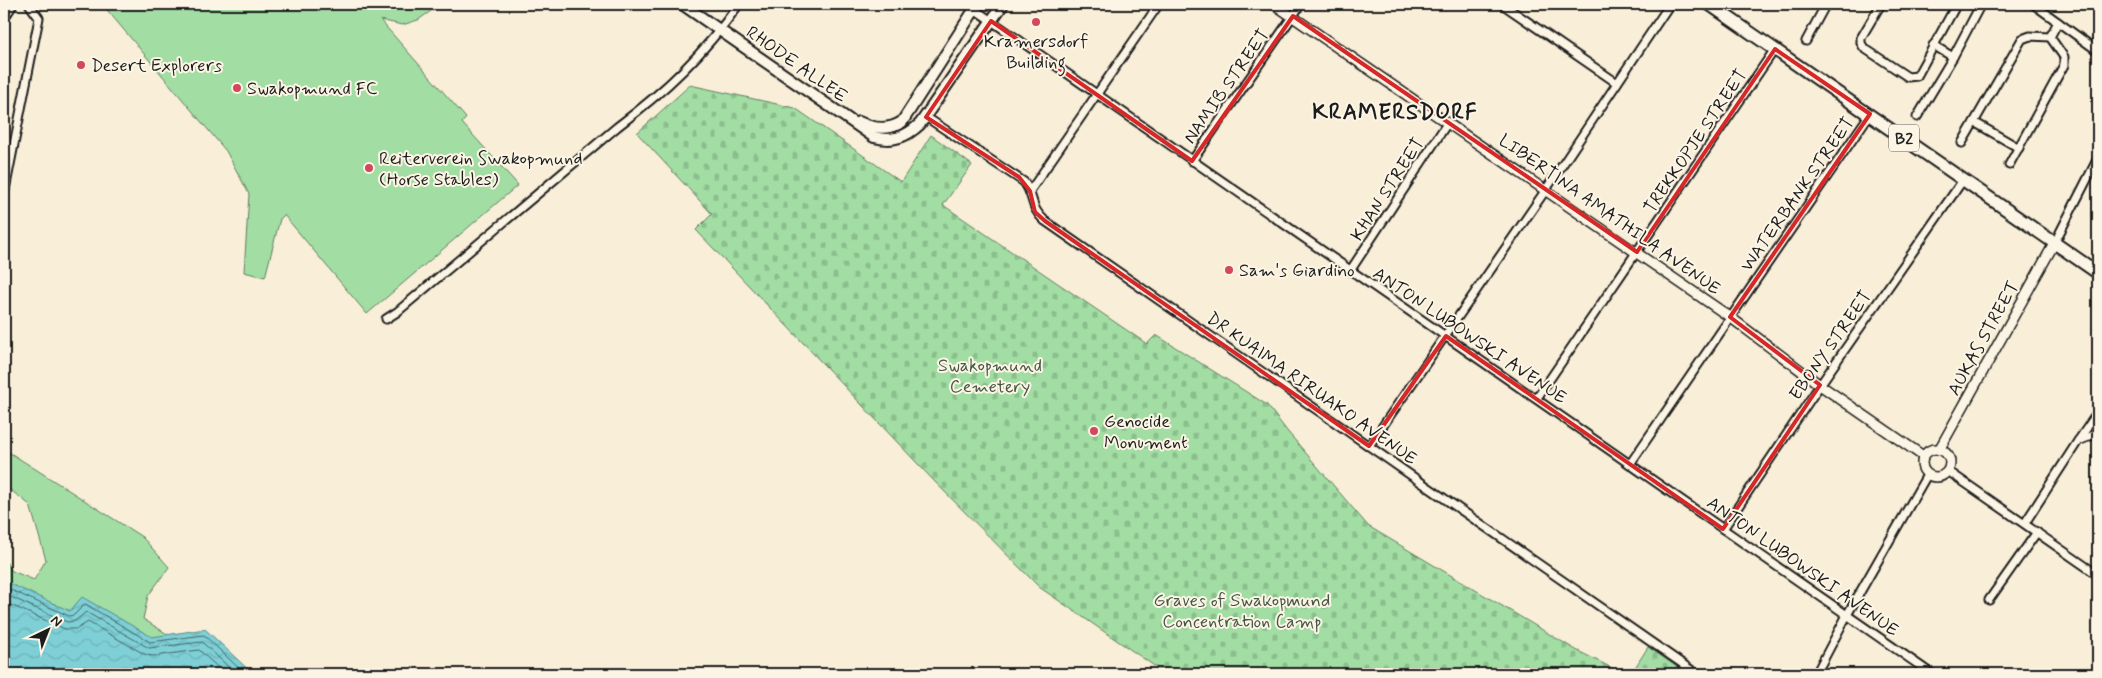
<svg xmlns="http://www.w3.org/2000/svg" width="2102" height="678" viewBox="0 0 2102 678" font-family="Mynerve,sans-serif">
<defs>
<pattern id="cemetery-stones" width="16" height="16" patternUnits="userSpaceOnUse" patternTransform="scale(1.25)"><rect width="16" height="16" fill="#a2dea4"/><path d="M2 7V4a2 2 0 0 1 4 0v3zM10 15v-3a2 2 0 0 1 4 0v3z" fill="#8bbe8d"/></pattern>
<pattern id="water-waves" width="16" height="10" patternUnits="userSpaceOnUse" patternTransform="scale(1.25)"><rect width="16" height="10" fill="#7ed0d6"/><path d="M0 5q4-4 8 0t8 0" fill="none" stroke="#6cb2b7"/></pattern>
</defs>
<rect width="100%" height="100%" fill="#f9eed7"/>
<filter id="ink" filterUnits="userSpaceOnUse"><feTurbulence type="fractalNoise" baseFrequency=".02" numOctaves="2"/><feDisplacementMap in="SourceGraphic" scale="10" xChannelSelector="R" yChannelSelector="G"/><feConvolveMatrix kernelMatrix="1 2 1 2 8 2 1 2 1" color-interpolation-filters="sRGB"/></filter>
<g filter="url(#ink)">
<g fill="#a2dea4" stroke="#5f7d60">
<path d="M 102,4 L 441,4 L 418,20 L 402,25 L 380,20 L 466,118 L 462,123 L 518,185 L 367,314 L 284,215 L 280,219 L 265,277 L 244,272 L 249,194 L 226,151 Z"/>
<path d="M 4,449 L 142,537 L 169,567 L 148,596 L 143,619 L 206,658 L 90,615 L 12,597 L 4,593 L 4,559 L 12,571 L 34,580 L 46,560 L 30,505 L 4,485 Z"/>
</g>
<g fill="url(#cemetery-stones)" stroke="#5f7d60">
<path d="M 690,85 L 795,108 L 901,182 L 931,135 L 972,165 L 943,205 L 1147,344 L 1156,335 L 1267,405 L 1287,431 L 1368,526 L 1576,650 L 1624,674 L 1166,674 L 1039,587 L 935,482 L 696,230 L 712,214 L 637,133 Z"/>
<path d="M 1648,647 L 1687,674 L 1631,674 Z"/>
</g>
<path fill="url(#water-waves)" stroke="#57888c" d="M 4,581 L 70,611 L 82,597 L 152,637 L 205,629 L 253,674 L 4,674 Z"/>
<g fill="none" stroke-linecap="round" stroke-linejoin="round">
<g stroke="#436466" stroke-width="1">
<path d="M 4,587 L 69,616 L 74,615 L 85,604 L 150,642 L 204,635 L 245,674"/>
<path d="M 4,594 L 67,622 L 75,621 L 86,612 L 149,648 L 202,642 L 236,674"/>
<path d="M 4,602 L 65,629 L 77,629 L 88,622 L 146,655 L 154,656 L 199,650 L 225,674"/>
</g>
<defs>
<g id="minor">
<path d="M 967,4 L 1932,674"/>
<path d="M 1502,4 L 1617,83"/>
<path d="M 1881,4 L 1861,38 L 1861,43 L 1864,48 L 1908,77 L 1917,76 L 1954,9 L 1953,4"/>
<path d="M 2033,4 L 2098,51"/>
<path d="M 2050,37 L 2058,22"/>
<path d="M 1806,41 L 1826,4"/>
<path d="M 1933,45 L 1953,57"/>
<path d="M 926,117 L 1024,182 C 1035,196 1029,207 1045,221 L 1697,674"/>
<path d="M 1917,117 L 1953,57 L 1981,4"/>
<path d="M 1974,122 L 2019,148"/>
<path d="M 1962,143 L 2022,39 L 2030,36 L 2050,37"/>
<path d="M 1192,161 L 1301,4"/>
<path d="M 2009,165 L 2064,65 L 2064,57 L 2050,37"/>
<path d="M 1030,191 L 1159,4"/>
<path d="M 4,195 L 39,18 L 29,4"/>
<path d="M 2055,242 L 2098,158"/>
<path d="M 1350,271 L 1448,122"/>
<path d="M 386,319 L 397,312 L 617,127 C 666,90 704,54 739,4"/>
<path d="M 1537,398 L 1775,49"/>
<path d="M 2078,441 L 2098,412"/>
<path d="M 1369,446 L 1545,191 L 1670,4"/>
<path d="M 1630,464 L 1870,114"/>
<path d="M 1948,471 L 2098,575"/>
<path d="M 2025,523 L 2078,441 L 2093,435 L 2098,435"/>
<path d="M 1723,529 L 1820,385 L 1963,180"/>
<path d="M 1989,600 L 2037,532"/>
<path d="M 1816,674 L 1847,615 L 1927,475"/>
</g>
<g id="tertiary">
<path d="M 1274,4 L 1730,317 L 1820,385 L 1923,456"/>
<circle cx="1936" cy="463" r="14"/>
<path d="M 1939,450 L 2055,242"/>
</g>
<g id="secondary">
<path d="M 682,4 L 874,137 C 893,142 906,137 920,124 L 1003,4"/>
<path d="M 859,122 C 874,129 888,131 902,122 L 978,4"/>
</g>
<g id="trunk">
<path d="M 1709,4 L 2098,273"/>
<path d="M 4,15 L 11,4"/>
</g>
</defs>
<use href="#minor" stroke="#1c1c1c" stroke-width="11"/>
<use href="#tertiary" stroke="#1c1c1c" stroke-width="12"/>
<use href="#secondary" stroke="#1c1c1c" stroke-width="14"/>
<use href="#trunk" stroke="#1c1c1c" stroke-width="15"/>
<use href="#minor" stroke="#fcf5e5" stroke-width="7"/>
<use href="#tertiary" stroke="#fcf5e5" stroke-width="9"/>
<use href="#secondary" stroke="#fcf5e5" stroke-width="10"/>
<use href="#trunk" stroke="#fcf5e5" stroke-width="11"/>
</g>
</g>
<path fill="none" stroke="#d62828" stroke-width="4" stroke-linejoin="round" d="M 1293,16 L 1637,252 L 1775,49 L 1870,114 L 1730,317 L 1820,385 L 1723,529 L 1446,336 L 1369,446 L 1045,221 L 1035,212 L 1030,191 L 1019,177 L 926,117 L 991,21 L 1192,161 Z"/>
<g fill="#d1495b" stroke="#fcf5e5" stroke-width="2">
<circle cx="1036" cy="22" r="5"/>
<circle cx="81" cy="65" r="5"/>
<circle cx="237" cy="88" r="5"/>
<circle cx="369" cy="168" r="5"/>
<circle cx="1229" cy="270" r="5"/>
<circle cx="1094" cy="431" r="5"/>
</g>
<g text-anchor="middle" stroke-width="4" stroke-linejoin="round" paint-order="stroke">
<rect fill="#fcf5e5" stroke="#5f5d58" stroke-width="1" x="1889" y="124.5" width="30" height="27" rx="4"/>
<g font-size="16" font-weight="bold" fill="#1c1c1c">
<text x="1904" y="144">B2</text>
</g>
<g font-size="18" fill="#1c1c1c" stroke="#fcf5e5" text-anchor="start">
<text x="1036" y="47" text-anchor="middle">Kramersdorf<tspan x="1036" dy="21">Building</tspan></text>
<text x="91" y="71">Desert Explorers</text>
<text x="247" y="94">Swakopmund FC</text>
<text x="379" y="164">Reiterverein Swakopmund<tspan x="379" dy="21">(Horse Stables)</tspan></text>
<text x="1239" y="276">Sam's Giardino</text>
<text x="1104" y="427">Genocide<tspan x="1104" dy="21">Monument</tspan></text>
</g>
<g font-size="18" fill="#1c1c1c" stroke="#fcf5e5">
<text transform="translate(797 64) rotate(35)" y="6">RHODE ALLEE</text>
<text transform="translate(1226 86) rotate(-55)" y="6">NAMIB STREET</text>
<text transform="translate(1695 141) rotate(-56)" y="6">TREKKOPJE STREET</text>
<text transform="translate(1387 189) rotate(-57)" y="6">KHAN STREET</text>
<text transform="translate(1797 194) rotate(-55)" y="6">WATERBANK STREET</text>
<text transform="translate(1610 214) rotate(35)" y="6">LIBERTINA AMATHILA AVENUE</text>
<text transform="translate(1470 335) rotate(34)" y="6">ANTON LUBOWSKI AVENUE</text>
<text transform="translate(1983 338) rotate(-61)" y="6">AUKAS STREET</text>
<text transform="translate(1830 345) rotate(-55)" y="6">EBONY STREET</text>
<text transform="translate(1312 388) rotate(35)" y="6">DR KUAIMA RIRUAKO AVENUE</text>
<text transform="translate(1803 566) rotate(35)" y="6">ANTON LUBOWSKI AVENUE</text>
</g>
<g font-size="18" fill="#445645" stroke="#fcf5e5">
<text x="990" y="371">Swakopmund<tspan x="990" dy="21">Cemetery</tspan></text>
<text x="1242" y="606">Graves of Swakopmund<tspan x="1242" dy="21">Concentration Camp</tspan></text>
</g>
<g font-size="22" font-weight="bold" letter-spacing="1" fill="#1c1c1c" stroke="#fcf5e5">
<text x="1395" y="119">KRAMERSDORF</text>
</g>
</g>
<rect width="2102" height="678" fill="none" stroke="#fcf5e5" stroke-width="20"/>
<rect x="10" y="10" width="2082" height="658" fill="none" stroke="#1c1c1c" stroke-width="2" filter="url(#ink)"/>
<g transform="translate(48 630) rotate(43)" stroke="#fcf5e5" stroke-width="4" paint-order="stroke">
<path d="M0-4L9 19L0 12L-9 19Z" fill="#1c1c1c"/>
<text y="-8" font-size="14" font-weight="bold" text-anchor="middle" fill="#1c1c1c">N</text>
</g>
</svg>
